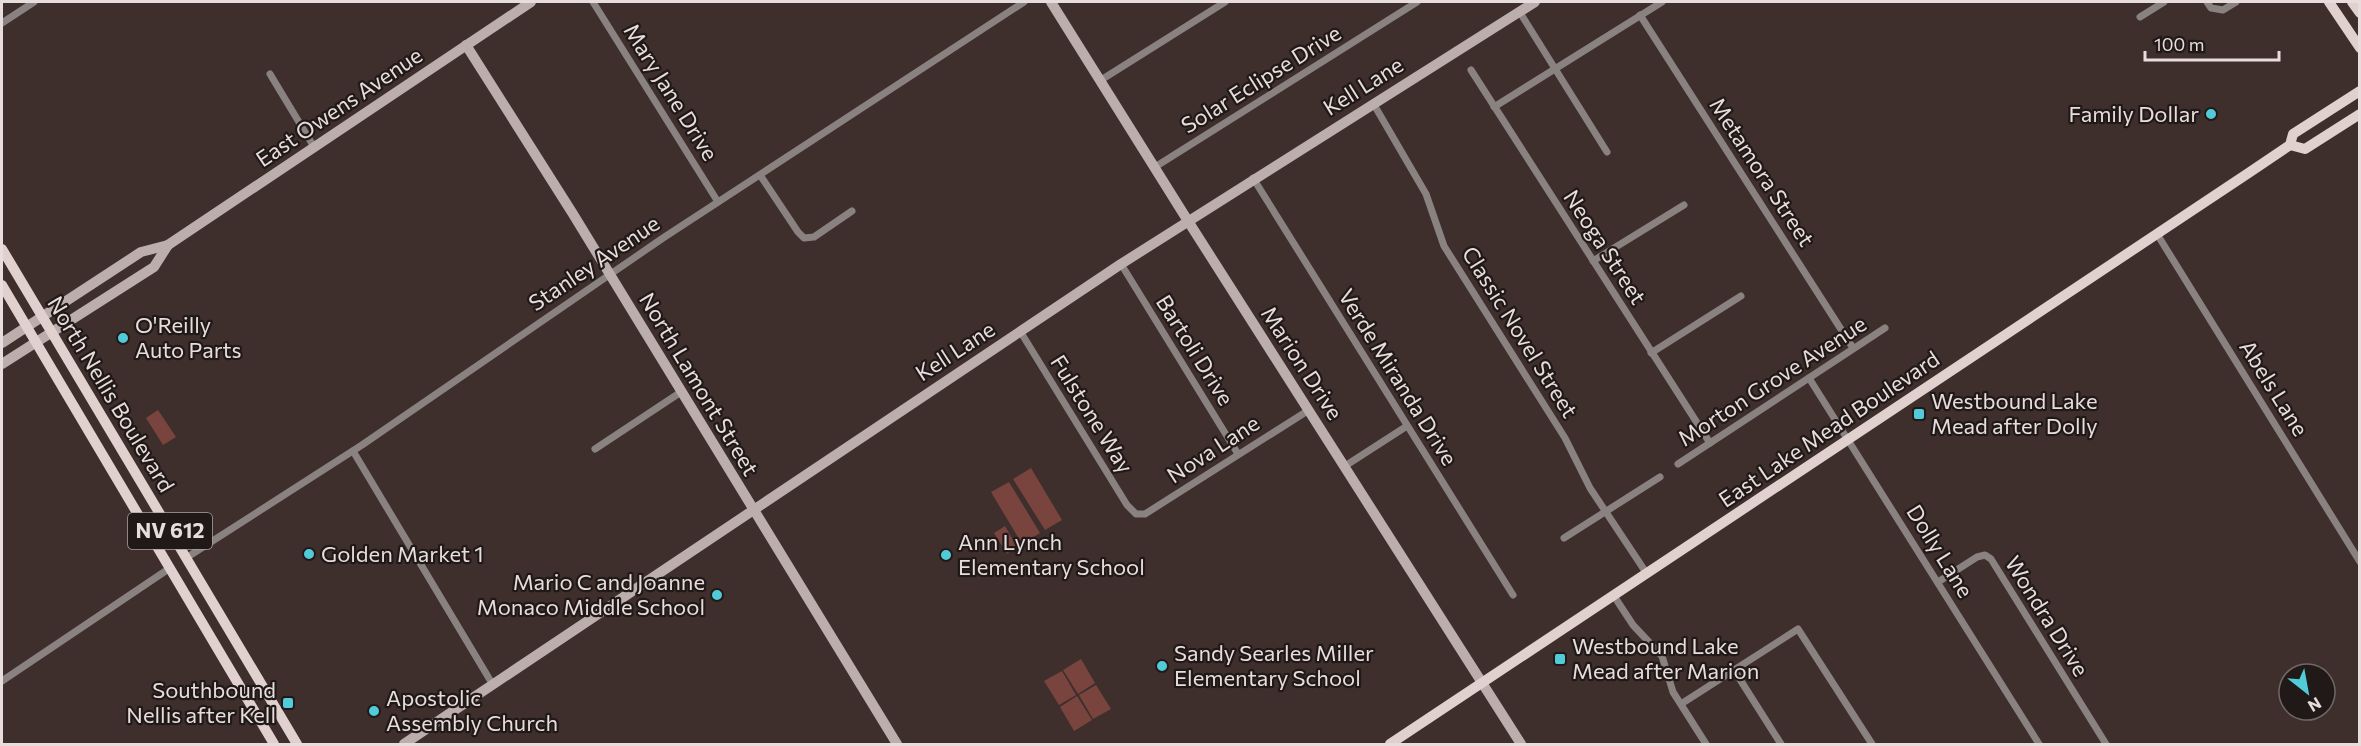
<svg xmlns="http://www.w3.org/2000/svg" width="2361" height="746" viewBox="0 0 2361 746" font-family="Commissioner,sans-serif">
<rect width="100%" height="100%" fill="#3e2f2d"/>
<g fill="#79433e">
<path d="M 158,410 L 176,437 L 163,445 L 146,418 Z"/>
<path d="M 1031,468 L 1062,520 L 1045,530 L 1013,479 Z"/>
<path d="M 1009,482 L 1040,533 L 1022,544 L 991,492 Z"/>
<path d="M 1005,526 L 1017,547 L 1007,554 L 994,533 Z"/>
<path d="M 1081,659 L 1095,683 L 1078,694 L 1063,670 Z"/>
<path d="M 1062,671 L 1076,695 L 1059,705 L 1044,681 Z"/>
<path d="M 1096,685 L 1111,709 L 1093,719 L 1079,695 Z"/>
<path d="M 1077,696 L 1092,720 L 1074,731 L 1060,707 Z"/>
</g>
<g fill="none" stroke-linecap="round" stroke-linejoin="round">
<g stroke="#8a8281" stroke-width="7">
<path d="M 593,2 L 718,202"/>
<path d="M 2207,2 L 2211,8 L 2223,10 L 2236,2"/>
<path d="M 1519,11 L 1607,152"/>
<path d="M 1640,15 L 1853,348"/>
<path d="M 2140,17 L 2164,2"/>
<path d="M 2,23 L 34,2"/>
<path d="M 1471,70 L 1710,443"/>
<path d="M 270,74 L 314,147"/>
<path d="M 1101,80 L 1225,2"/>
<path d="M 1373,103 L 1426,194 L 1444,246 L 1565,438 L 1590,488 L 1647,574"/>
<path d="M 1494,107 L 1662,2"/>
<path d="M 1155,167 L 1417,2"/>
<path d="M 760,175 L 798,232 L 804,238 L 814,237 L 852,211"/>
<path d="M 1253,178 L 1513,595"/>
<path d="M 2157,234 L 2360,562"/>
<path d="M 1593,261 L 1684,205"/>
<path d="M 1121,264 L 1238,454"/>
<path d="M 1020,331 L 1127,505 L 1136,514 L 1145,514 L 1309,410"/>
<path d="M 1651,353 L 1741,296"/>
<path d="M 1809,378 L 2039,744"/>
<path d="M 595,449 L 681,392"/>
<path d="M 353,451 L 493,685"/>
<path d="M 1678,464 L 1885,328"/>
<path d="M 1345,466 L 1407,426"/>
<path d="M 1564,538 L 1660,477"/>
<path d="M 186,558 L 362,445 L 663,238 L 1024,2"/>
<path d="M 1938,582 L 1977,557 L 1985,555 L 1991,559 L 2106,744"/>
<path d="M 1614,596 L 1633,625 L 1662,656 L 1673,692 L 1706,744"/>
<path d="M 1734,670 L 1781,744"/>
<path d="M 2,681 L 170,568"/>
<path d="M 1681,704 L 1798,629 L 1872,744"/>
</g>
<g stroke="#bbaeac" stroke-width="10">
<path d="M 1051,2 L 1188,221 L 1521,744"/>
<path d="M 466,45 L 573,214 L 897,744"/>
<path d="M 2,343 L 141,252 L 168,245 L 531,2"/>
<path d="M 2,364 L 154,267 L 168,245"/>
<path d="M 404,744 L 1121,264 L 1535,2"/>
</g>
<g stroke="#e0d0ce" stroke-width="10">
<path d="M 2329,2 L 2360,48"/>
<path d="M 2352,2 L 2360,13"/>
<path d="M 2290,145 L 2305,149 L 2360,114"/>
<path d="M 2,249 L 297,744"/>
<path d="M 2,285 L 274,744"/>
<path d="M 1390,744 L 2250,172 L 2290,145 L 2293,134 L 2360,91"/>
</g>
</g>
<g fill="#52cbd9" stroke="#201918" stroke-width="2">
<circle cx="2211" cy="114" r="6"/>
<circle cx="123" cy="338" r="6"/>
<rect x="1913" y="408" width="12" height="12" rx="3"/>
<circle cx="309" cy="554" r="6"/>
<circle cx="946" cy="555" r="6"/>
<circle cx="717" cy="595" r="6"/>
<rect x="1554" y="653" width="12" height="12" rx="3"/>
<circle cx="1162" cy="666" r="6"/>
<rect x="282" y="697" width="12" height="12" rx="3"/>
<circle cx="374" cy="711" r="6"/>
</g>
<g text-anchor="middle" stroke-width="4.5" stroke-linejoin="round" paint-order="stroke">
<rect fill="#201918" stroke="#aba2a1" stroke-width="1.5" x="128" y="513" width="84" height="36" rx="4.5"/>
<g font-size="21" font-weight="bold" fill="#e7dddc">
<text x="170" y="538">NV 612</text>
</g>
<g font-size="22" fill="#e7dddc" stroke="#201918">
<text transform="translate(1261 79) rotate(-32)" y="8">Solar Eclipse Drive</text>
<text transform="translate(1363 86) rotate(-32)" y="8">Kell Lane</text>
<text transform="translate(671 92) rotate(58)" y="8">Mary Jane Drive</text>
<text transform="translate(339 107) rotate(-34)" y="8">East Owens Avenue</text>
<text transform="translate(1762 172) rotate(57)" y="8">Metamora Street</text>
<text transform="translate(1605 247) rotate(57)" y="8">Neoga Street</text>
<text transform="translate(594 263) rotate(-34)" y="8">Stanley Avenue</text>
<text transform="translate(1520 332) rotate(58)" y="8">Classic Novel Street</text>
<text transform="translate(1195 350) rotate(58)" y="8">Bartoli Drive</text>
<text transform="translate(955 351) rotate(-33)" y="8">Kell Lane</text>
<text transform="translate(1302 363) rotate(57)" y="8">Marion Drive</text>
<text transform="translate(1398 377) rotate(58)" y="8">Verde Miranda Drive</text>
<text transform="translate(1772 381) rotate(-33)" y="8">Morton Grove Avenue</text>
<text transform="translate(699 384) rotate(59)" y="8">North Lamont Street</text>
<text transform="translate(2274 388) rotate(58)" y="8">Abels Lane</text>
<text transform="translate(111 394) rotate(59)" y="8">North Nellis Boulevard</text>
<text transform="translate(1092 414) rotate(58)" y="8">Fulstone Way</text>
<text transform="translate(1829 429) rotate(-34)" y="8">East Lake Mead Boulevard</text>
<text transform="translate(1213 449) rotate(-33)" y="8">Nova Lane</text>
<text transform="translate(1940 551) rotate(58)" y="8">Dolly Lane</text>
<text transform="translate(2047 616) rotate(58)" y="8">Wondra Drive</text>
</g>
<g font-size="22" fill="#e7dddc" stroke="#201918" text-anchor="start">
<text x="2199" y="122" text-anchor="end">Family Dollar</text>
<text x="135" y="333">O'Reilly<tspan x="135" dy="25">Auto Parts</tspan></text>
<text x="1931" y="409">Westbound Lake<tspan x="1931" dy="25">Mead after Dolly</tspan></text>
<text x="958" y="550">Ann Lynch<tspan x="958" dy="25">Elementary School</tspan></text>
<text x="321" y="562">Golden Market 1</text>
<text x="705" y="590" text-anchor="end">Mario C and Joanne<tspan x="705" dy="25">Monaco Middle School</tspan></text>
<text x="1572" y="654">Westbound Lake<tspan x="1572" dy="25">Mead after Marion</tspan></text>
<text x="1174" y="661">Sandy Searles Miller<tspan x="1174" dy="25">Elementary School</tspan></text>
<text x="276" y="698" text-anchor="end">Southbound<tspan x="276" dy="25">Nellis after Kell</tspan></text>
<text x="386" y="706">Apostolic<tspan x="386" dy="25">Assembly Church</tspan></text>
</g>
</g>
<rect width="2361" height="746" fill="none" stroke="#e7dddc" stroke-width="6"/>
<g transform="translate(2307 692) rotate(149)"><circle r="28" fill="#201918" stroke="#706766" stroke-width="1.5"/>
<path d="M0-4.5L10 22L0 15L-10 22Z" fill="#52cbd9"/>
<text y="-9" font-size="16" font-weight="bold" text-anchor="middle" fill="#e7dddc">N</text>
</g>
<path d="M2145 51v9h134v-9" fill="none" stroke="#e7dddc" stroke-width="3"/>
<text x="2154" y="51" font-size="18" fill="#e7dddc" stroke="#201918" stroke-width="4.5" paint-order="stroke">100 m</text>
</svg>
